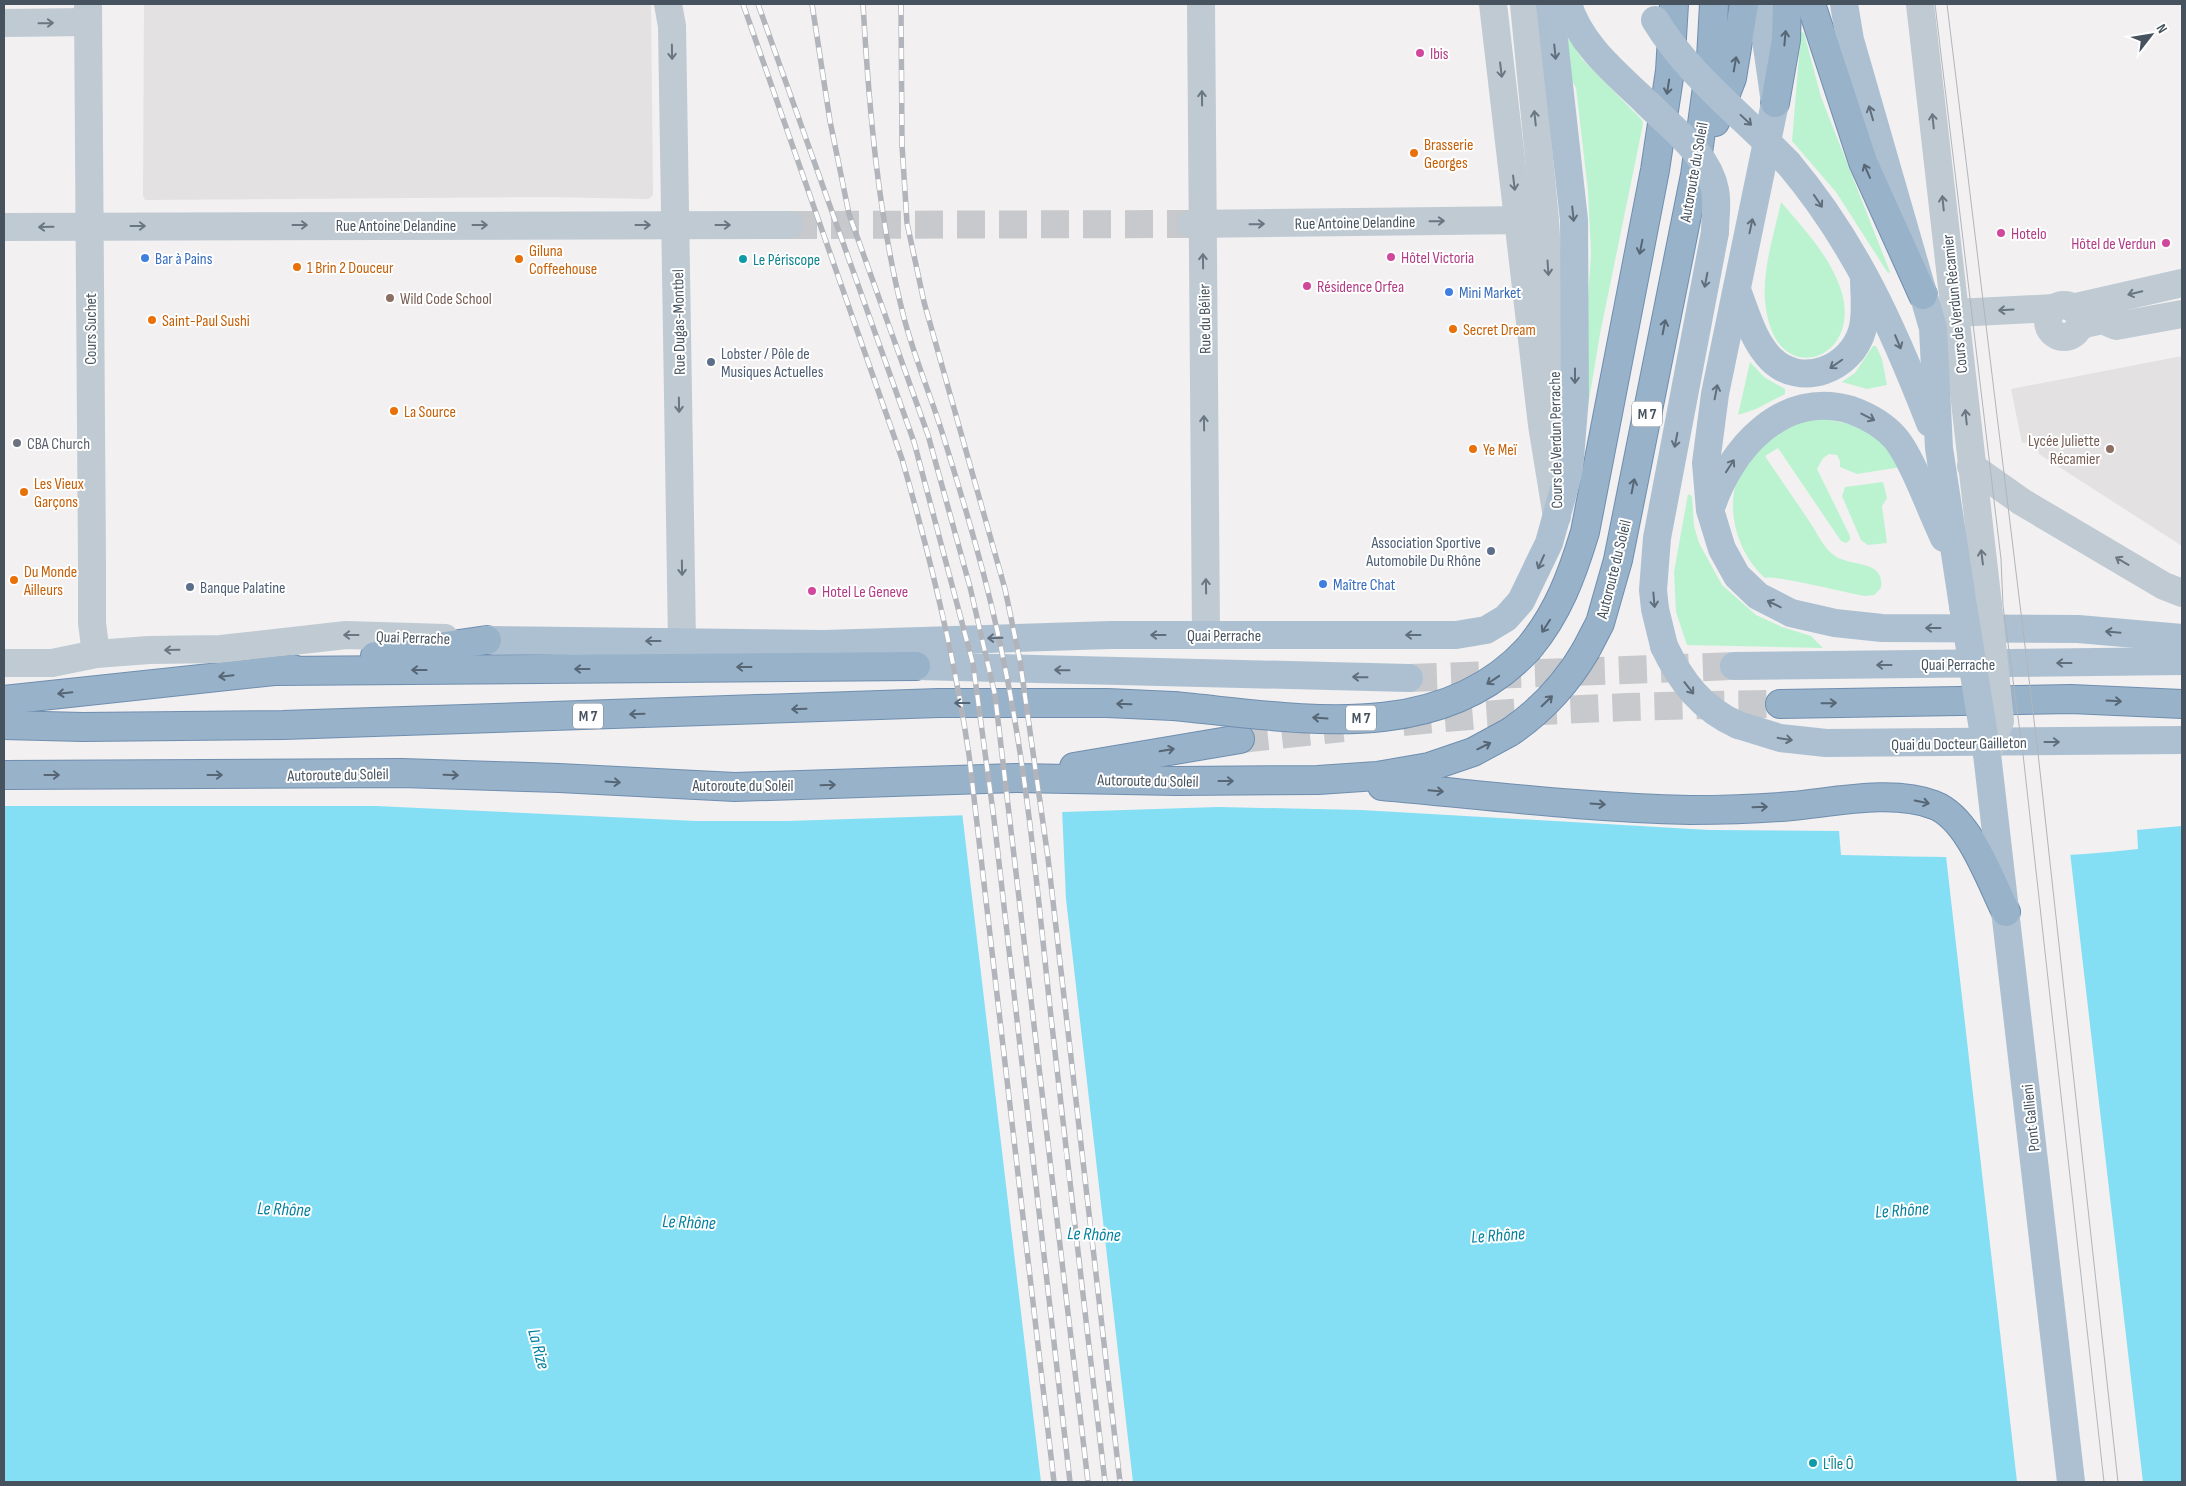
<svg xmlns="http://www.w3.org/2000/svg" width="2186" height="1486" viewBox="0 0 2186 1486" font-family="'Sofia Sans Condensed',sans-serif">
<rect width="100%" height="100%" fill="#f2f0f0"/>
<g fill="#e4e1e2">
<path d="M 144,4 L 651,4 L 653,195 L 649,199 L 549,197 L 145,200 L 143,196 Z"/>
<path d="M 2182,356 L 2182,546 L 2039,454 L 2036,441 L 2022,443 L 2011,389 Z"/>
</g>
<g fill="#bbf3d0">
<path d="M 1801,32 L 1804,33 L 1821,97 L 1890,272 L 1888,273 L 1836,192 L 1792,141 Z"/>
<path d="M 1565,37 L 1568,37 L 1582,59 L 1642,120 L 1643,124 L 1600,334 L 1584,430 L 1580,428 L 1591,253 L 1588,191 L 1576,88 L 1568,73 Z"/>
<path d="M 1781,202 C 1803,228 1828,254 1840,287 C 1865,357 1784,388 1768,319 C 1758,280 1773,240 1781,202 Z"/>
<path d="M 1873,346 L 1876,346 L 1882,359 L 1887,385 L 1867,389 L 1842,382 L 1855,373 Z"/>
<path d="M 1750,362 L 1764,377 L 1785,389 L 1785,394 L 1756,409 L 1738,415 Z"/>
<path d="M 1818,418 C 1865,426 1872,428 1901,467 L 1857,474 L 1840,467 L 1840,461 L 1837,455 L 1829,454 L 1823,458 L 1817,469 L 1850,536 L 1850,540 L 1846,543 L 1841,541 L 1778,448 L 1765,456 C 1780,479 1796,501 1811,524 C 1817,533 1823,546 1831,553 C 1848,569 1885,557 1881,588 L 1874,595 L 1865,596 C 1850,594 1772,574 1765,578 C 1737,553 1723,506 1741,470 C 1744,464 1749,459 1753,455 C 1757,450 1760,444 1765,440 C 1779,429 1800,422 1818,418 Z"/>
<path d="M 1883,482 L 1887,498 L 1882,506 L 1887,543 L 1868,545 L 1861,540 L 1842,496 L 1845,487 Z"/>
<path d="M 1688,494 L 1692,496 L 1694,526 L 1699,543 L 1722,585 L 1756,615 L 1782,627 L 1811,636 L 1823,648 L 1687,645 L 1676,612 L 1674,572 Z"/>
</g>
<path fill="#84def4" d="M 4,806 L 376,806 L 696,821 L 788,821 L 1218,807 L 1361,810 L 1709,830 L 1839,831 L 1841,855 C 1940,857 2040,861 2138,849 L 2137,830 L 2182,826 L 2182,1482 L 4,1482 Z"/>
<g fill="#f2f0f0">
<path d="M 1062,808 L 1066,899 L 1133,1482 L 1041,1482 L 962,812 Z"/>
<path d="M 2070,852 L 2143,1482 L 2017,1482 L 1946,856 L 1944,854 Z"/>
</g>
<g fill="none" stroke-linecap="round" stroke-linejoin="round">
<path stroke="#c7c9cc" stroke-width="28" stroke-dasharray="28 14" stroke-linecap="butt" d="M 789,225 L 1191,224"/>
<path stroke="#c7c9cc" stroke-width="28" stroke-dasharray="28 14" stroke-linecap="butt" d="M 1409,678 L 1734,666"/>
<g stroke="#c7c9cc" stroke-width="28" stroke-dasharray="28 14" stroke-linecap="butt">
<path d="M 1403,722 C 1529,709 1654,705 1780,704"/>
<path d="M 1240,739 L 1343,728"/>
</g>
<defs>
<g id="trunk">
<path d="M 1811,4 L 1863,162 L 1923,295"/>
<path d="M 1775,103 L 1786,40 L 1787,4"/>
<path d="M 1715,122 L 1732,78 L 1744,4"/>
<path d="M 1529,648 C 1558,613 1572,575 1585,532 L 1655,170 L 1670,71 L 1674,4"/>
<path d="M 1586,650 L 1600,623 L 1618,560 L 1695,175 L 1711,58 L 1714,4"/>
<path d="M 375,656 L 487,640"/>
<path d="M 275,671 L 916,666"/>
<path d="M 4,700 L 293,669"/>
<path d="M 1780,704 L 2071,699 L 2182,704"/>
<path d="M 4,725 L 83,727 L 283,725 L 939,703 L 1107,703 L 1173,706"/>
<path d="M 1074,767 L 1240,739"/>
<path d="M 4,775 L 402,773 L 559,778 L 735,787 L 1016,778 L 1177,781 L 1318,780 L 1377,776 L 1429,767 L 1473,752 L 1510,732"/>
<path d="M 1382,786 C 1484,795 1587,808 1690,810 C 1724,810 1758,809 1792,806 C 1834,802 1894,789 1934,805 C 1969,818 1990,880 2006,912"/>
</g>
</defs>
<use href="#trunk" stroke="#6f8eaf" stroke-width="30"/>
<g stroke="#bfcad3" stroke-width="28">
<path d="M 668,4 L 672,26 L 682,641"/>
<path d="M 1201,4 L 1206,634"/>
<path d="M 1493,4 L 1542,425 L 1557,517"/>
<path d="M 1524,4 L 1545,219 L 1555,388"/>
<path d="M 1920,4 L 1988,605"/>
<path d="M 4,23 L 88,22"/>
<path d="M 1191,224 L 1536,220"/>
<path d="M 4,227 L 789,225"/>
<circle cx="2064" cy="321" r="16"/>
<path d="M 2072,308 L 2182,283"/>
<path d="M 1955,313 L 2055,308"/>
<path d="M 2080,325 L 2102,320 L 2116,326 L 2182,314"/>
<path d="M 1971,466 L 2022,502 L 2164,586 L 2182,593"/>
</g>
<g stroke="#bfcad3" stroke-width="28">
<path d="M 88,4 L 92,566 L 92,623 L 96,654"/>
<path d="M 4,663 L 52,663 L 96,654 L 149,650 L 221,649 L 346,635 L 445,638"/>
</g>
<g stroke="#adc0d1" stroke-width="28">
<path d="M 1568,4 C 1580,45 1617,74 1647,103"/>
<path d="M 1761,4 L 1775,103 L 1715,394 L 1706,463 L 1710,510 L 1722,549 L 1737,576 L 1758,596 L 1791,613 L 1835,623 L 1882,628 L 2078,629 L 2182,638"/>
<path d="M 1844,4 L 1850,40 L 1933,328 L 1939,448 L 1963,606"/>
<path d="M 1788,163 C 1855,242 1893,328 1930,423"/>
<path d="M 1737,290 C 1746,313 1753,341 1771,359 C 1801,389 1851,369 1862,331 C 1867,314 1864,295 1864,277"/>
<path d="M 1711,508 C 1730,449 1783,389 1851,410 C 1868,416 1884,425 1896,439 C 1913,460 1931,511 1944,538"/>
<path d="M 487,640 L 824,644 L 1110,635 L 1456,635 L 1486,630 L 1506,618 L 1521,601 L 1549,543 L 1569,471 L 1575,396 L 1574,220 L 1550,4"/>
<path d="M 1664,646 L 1655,609 L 1653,590 L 1657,538 L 1715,232"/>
<path d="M 894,661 L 916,666 L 1409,678"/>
<path d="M 1734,666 L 2182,661"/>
<path d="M 1738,725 L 1780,738 L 1826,743 L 2182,740"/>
<path d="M 1987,754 L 2071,1482"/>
</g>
<use href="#trunk" stroke="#98b2ca" stroke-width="28"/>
<g stroke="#b1b5bb" stroke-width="1">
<path d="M 1935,4 L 2001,559 L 2003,606 L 2023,754 L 2104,1482"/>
<path d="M 1947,4 L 2038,753 L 2118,1482"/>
</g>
<defs>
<g id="rail">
<path d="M 743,4 L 902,459 C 930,556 954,654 969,755 L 1054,1482"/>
<path d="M 758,4 L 914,442 L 973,664 L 994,819 L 1070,1482"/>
<path d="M 812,4 L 830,121 L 849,214 L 928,435 L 970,587 L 995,695 L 1088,1482"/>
<path d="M 863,4 C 869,109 878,216 904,318 C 914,356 930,394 942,432 C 965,506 988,582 1003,658 C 1028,776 1038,898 1051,1017 C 1068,1172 1087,1327 1105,1482"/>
<path d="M 901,4 L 902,145 L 907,223 L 924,302 L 1005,589 L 1020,661 L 1048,858 L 1120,1482"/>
</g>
</defs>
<use href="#rail" stroke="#b1b5bb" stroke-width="5.5"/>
<use href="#rail" stroke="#fff" stroke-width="4" stroke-dasharray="11" stroke-linecap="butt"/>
<defs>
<g id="trunk-bridge">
<path d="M 1173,706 C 1293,717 1438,748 1529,648"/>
<path d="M 1510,732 C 1542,710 1567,683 1586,650"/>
</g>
</defs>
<use href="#trunk-bridge" stroke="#6f8eaf" stroke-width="30" stroke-linecap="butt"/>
<path stroke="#bfcad3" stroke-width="28" d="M 1987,754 L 2000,721 L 1988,605"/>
<g stroke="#adc0d1" stroke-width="28">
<path d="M 1655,20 C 1689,76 1743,116 1788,163"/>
<path d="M 1647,103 C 1671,127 1709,155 1715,190 C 1718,203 1715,218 1715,232"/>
<path d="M 1963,606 L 1987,754"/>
<path d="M 1664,646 C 1681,682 1702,709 1738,725"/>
</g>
<use href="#trunk-bridge" stroke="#98b2ca" stroke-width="28"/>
</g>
<defs><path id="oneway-shaft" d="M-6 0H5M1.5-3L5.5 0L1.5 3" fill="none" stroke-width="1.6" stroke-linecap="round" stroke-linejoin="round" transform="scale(1.25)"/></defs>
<g stroke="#6a7782">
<use href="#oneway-shaft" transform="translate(46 23) rotate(-1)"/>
<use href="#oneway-shaft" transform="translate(672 52) rotate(89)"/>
<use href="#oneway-shaft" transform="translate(1501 70) rotate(83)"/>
<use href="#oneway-shaft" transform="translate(1202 98) rotate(-91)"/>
<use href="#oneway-shaft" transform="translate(1535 118) rotate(-96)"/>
<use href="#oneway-shaft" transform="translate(1933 121) rotate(-96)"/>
<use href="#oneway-shaft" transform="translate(1514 183) rotate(83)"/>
<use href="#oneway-shaft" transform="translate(1943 203) rotate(-96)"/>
<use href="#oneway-shaft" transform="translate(1437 221) rotate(-1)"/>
<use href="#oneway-shaft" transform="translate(1257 224) rotate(-1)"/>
<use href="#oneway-shaft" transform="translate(300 225)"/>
<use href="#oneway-shaft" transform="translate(480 225)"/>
<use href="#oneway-shaft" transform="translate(643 225)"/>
<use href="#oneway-shaft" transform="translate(723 225)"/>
<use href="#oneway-shaft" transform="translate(138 226)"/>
<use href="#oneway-shaft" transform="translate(46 227) rotate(179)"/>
<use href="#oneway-shaft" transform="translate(1203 261) rotate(-91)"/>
<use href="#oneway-shaft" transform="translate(1548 268) rotate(86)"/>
<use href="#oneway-shaft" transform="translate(2135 293) rotate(167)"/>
<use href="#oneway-shaft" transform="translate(2006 310) rotate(177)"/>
<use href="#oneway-shaft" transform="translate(679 405) rotate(89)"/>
<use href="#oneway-shaft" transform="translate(1966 417) rotate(-96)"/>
<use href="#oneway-shaft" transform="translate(1204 423) rotate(-91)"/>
<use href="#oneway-shaft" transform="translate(1982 557) rotate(-97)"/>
<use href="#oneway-shaft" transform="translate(2122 561) rotate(-149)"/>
<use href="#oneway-shaft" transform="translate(682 568) rotate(89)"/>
<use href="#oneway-shaft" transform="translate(1206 586) rotate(-91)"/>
<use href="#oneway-shaft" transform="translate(351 635) rotate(-180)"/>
<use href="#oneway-shaft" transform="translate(172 650) rotate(179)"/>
</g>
<g stroke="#566674">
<use href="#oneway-shaft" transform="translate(1785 38) rotate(-85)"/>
<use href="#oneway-shaft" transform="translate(1735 64) rotate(-80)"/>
<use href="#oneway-shaft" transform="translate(1668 87) rotate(99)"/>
<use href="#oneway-shaft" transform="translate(1867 171) rotate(-114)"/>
<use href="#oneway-shaft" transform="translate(1641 247) rotate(101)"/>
<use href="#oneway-shaft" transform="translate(1664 327) rotate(-79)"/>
<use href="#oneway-shaft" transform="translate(1633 486) rotate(-79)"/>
<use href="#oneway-shaft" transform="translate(1546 626) rotate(123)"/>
<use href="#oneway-shaft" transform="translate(744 667) rotate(180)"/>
<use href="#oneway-shaft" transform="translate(582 669) rotate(180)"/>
<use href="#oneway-shaft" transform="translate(419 670) rotate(180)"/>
<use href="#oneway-shaft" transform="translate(226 676) rotate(174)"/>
<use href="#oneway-shaft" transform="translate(1493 680) rotate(146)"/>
<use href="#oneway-shaft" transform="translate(65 693) rotate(174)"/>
<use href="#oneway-shaft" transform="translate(1547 701) rotate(-44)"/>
<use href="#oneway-shaft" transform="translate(2114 701) rotate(3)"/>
<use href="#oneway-shaft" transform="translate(962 703) rotate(-180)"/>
<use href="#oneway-shaft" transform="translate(1829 703) rotate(-1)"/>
<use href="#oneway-shaft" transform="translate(1124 704) rotate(-178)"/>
<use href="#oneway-shaft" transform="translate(799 709) rotate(178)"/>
<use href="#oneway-shaft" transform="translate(637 714) rotate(178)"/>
<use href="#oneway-shaft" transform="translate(1320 718) rotate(-176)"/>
<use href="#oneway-shaft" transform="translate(1484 746) rotate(-26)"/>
<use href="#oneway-shaft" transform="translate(1167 750) rotate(-10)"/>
<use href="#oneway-shaft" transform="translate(52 775)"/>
<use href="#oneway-shaft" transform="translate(215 775)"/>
<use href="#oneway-shaft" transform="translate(451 775) rotate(2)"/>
<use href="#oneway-shaft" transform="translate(1226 781)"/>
<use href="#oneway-shaft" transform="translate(613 782) rotate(4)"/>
<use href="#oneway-shaft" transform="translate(828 785) rotate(-2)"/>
<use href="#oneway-shaft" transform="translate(1436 791) rotate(5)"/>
<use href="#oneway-shaft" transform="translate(1922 802) rotate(12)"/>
<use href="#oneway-shaft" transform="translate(1598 804) rotate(4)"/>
<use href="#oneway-shaft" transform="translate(1760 807) rotate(-2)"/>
</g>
<g stroke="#606e7c">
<use href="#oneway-shaft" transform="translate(1555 52) rotate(84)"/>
<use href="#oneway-shaft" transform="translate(1871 113) rotate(-106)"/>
<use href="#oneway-shaft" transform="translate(1746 120) rotate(43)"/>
<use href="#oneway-shaft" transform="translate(1818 201) rotate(56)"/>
<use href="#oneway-shaft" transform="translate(1573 214) rotate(84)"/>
<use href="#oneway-shaft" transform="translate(1751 226) rotate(-78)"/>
<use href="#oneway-shaft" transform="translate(1706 280) rotate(101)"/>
<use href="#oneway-shaft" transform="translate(1898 342) rotate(67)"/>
<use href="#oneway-shaft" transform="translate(1836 364) rotate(145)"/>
<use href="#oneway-shaft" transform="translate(1575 376) rotate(90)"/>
<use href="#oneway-shaft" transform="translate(1716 392) rotate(-79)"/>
<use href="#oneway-shaft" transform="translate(1868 417) rotate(27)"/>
<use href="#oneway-shaft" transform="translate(1676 440) rotate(101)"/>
<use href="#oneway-shaft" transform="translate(1730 466) rotate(-57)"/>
<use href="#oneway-shaft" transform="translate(1541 562) rotate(114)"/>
<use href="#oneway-shaft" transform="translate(1654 600) rotate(85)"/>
<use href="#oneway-shaft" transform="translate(1774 604) rotate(-154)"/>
<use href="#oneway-shaft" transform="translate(1933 628) rotate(-180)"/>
<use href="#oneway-shaft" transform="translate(2113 632) rotate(-175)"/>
<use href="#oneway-shaft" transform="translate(1158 635) rotate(180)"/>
<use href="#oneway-shaft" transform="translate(1413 635) rotate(180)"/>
<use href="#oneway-shaft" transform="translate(995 638) rotate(178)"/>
<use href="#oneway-shaft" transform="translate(653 641) rotate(-180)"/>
<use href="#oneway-shaft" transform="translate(2064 663) rotate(180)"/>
<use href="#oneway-shaft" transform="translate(1884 665) rotate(180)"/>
<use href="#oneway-shaft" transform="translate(1062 670) rotate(-179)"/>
<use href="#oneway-shaft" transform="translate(1360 677) rotate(-179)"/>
<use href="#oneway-shaft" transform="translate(1689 688) rotate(52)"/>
<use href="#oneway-shaft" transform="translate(1785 739) rotate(9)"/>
<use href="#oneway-shaft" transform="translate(2052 742)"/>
</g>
<g fill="#d1479c" stroke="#fff" stroke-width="2">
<circle cx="1420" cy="53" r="5"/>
<circle cx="2001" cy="233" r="5"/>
<circle cx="2166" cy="243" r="5"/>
<circle cx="1391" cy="257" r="5"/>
<circle cx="1307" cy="286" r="5"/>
<circle cx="812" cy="591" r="5"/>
</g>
<g fill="#e8710a" stroke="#fff" stroke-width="2">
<circle cx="1414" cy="153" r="5"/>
<circle cx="519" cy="259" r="5"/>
<circle cx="297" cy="267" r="5"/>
<circle cx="152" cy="320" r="5"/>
<circle cx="1453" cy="329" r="5"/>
<circle cx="394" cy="411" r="5"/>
<circle cx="1473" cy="449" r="5"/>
<circle cx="24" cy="492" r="5"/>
<circle cx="14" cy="580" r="5"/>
</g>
<g fill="#3f7fe0" stroke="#fff" stroke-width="2">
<circle cx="145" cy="258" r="5"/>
<circle cx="1449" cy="292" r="5"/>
<circle cx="1323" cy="584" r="5"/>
</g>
<g fill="#0f9aa8" stroke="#fff" stroke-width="2">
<circle cx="743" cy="259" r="5"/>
<circle cx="1813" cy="1463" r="5"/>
</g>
<g fill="#8d6e63" stroke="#fff" stroke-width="2">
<circle cx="390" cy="298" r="5"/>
<circle cx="2110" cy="449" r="5"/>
</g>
<g fill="#5c6f8a" stroke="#fff" stroke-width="2">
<circle cx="711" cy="362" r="5"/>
<circle cx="1491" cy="551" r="5"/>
<circle cx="190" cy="587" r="5"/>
</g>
<circle fill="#6b7280" stroke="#fff" stroke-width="2" cx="17" cy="443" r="5"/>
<g text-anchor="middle" stroke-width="4" stroke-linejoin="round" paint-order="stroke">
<g fill="#fff" stroke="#7e878f" stroke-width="1">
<rect x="1632" y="401.5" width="30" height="25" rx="4"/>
<rect x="573" y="703.5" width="30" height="25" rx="4"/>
<rect x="1346" y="705.5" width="30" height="25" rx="4"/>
</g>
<g font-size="15" font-weight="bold" fill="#46535f">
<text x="1647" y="419">M 7</text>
<text x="588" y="721">M 7</text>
<text x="1361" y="723">M 7</text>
</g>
<g font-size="16" fill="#b23c85" stroke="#fff" text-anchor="start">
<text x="1430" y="59">Ibis</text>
<text x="2011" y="239">Hotelo</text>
<text x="2156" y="249" text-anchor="end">Hôtel de Verdun</text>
<text x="1401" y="263">Hôtel Victoria</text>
<text x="1317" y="292">Résidence Orfea</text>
<text x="822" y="597">Hotel Le Geneve</text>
</g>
<g font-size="16" fill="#c56008" stroke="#fff" text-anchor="start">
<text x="1424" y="150">Brasserie<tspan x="1424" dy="18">Georges</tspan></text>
<text x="529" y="256">Giluna<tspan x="529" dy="18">Coffeehouse</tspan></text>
<text x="307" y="273">1 Brin 2 Douceur</text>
<text x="162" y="326">Saint-Paul Sushi</text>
<text x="1463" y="335">Secret Dream</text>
<text x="404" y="417">La Source</text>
<text x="1483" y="455">Ye Meï</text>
<text x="34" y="489">Les Vieux<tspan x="34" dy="18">Garçons</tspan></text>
<text x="24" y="577">Du Monde<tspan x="24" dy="18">Ailleurs</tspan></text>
</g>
<g font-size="16" fill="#46535f" stroke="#fff">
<text transform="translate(1693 172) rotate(-80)" y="6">Autoroute du Soleil</text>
<text transform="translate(1355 222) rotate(-1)" y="6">Rue Antoine Delandine</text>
<text x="396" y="231">Rue Antoine Delandine</text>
<text transform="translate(1954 304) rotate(-96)" y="6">Cours de Verdun Récamier</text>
<text transform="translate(1204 319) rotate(-91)" y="6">Rue du Bélier</text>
<text transform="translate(678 322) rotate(-91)" y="6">Rue Dugas-Montbel</text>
<text transform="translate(90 329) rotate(-90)" y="6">Cours Suchet</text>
<text transform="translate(1555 440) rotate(-91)" y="6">Cours de Verdun Perrache</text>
<text transform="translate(1613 569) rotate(-76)" y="6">Autoroute du Soleil</text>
<text x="1224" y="641">Quai Perrache</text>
<text transform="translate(413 637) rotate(2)" y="6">Quai Perrache</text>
<text x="1958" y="670">Quai Perrache</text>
<text transform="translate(1959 743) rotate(-1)" y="6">Quai du Docteur Gailleton</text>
<text transform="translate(338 774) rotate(-1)" y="6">Autoroute du Soleil</text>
<text transform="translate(1148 780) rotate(1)" y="6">Autoroute du Soleil</text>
<text x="743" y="791">Autoroute du Soleil</text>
<text transform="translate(2030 1118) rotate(-96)" y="6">Pont Gallieni</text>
</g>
<g font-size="16" fill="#366cbe" stroke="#fff" text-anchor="start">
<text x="155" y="264">Bar à Pains</text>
<text x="1459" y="298">Mini Market</text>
<text x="1333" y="590">Maître Chat</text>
</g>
<g font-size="16" fill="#0d838f" stroke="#fff" text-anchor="start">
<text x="753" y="265">Le Périscope</text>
<text x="1823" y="1469">L'Île Ô</text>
</g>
<g font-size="16" fill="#785e54" stroke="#fff" text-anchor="start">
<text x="400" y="304">Wild Code School</text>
<text x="2100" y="446" text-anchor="end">Lycée Juliette<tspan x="2100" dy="18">Récamier</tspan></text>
</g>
<g font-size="16" fill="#4e5e75" stroke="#fff" text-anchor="start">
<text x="721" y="359">Lobster / Pôle de<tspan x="721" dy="18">Musiques Actuelles</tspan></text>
<text x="1481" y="548" text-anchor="end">Association Sportive<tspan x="1481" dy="18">Automobile Du Rhône</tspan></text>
<text x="200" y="593">Banque Palatine</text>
</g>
<g font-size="16" fill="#5b616d" stroke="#fff" text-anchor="start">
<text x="27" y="449">CBA Church</text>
</g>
<g font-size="18" font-style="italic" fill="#03809f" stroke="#fff">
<text transform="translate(284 1209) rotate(2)" y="6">Le Rhône</text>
<text transform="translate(1902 1210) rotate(-4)" y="6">Le Rhône</text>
<text transform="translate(689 1222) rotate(2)" y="6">Le Rhône</text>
<text transform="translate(1094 1234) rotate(2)" y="6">Le Rhône</text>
<text transform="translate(1498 1235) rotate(-4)" y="6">Le Rhône</text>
<text transform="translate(539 1349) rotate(75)" y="6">La Rize</text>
</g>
</g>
<rect width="2186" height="1486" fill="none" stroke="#46535f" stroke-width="10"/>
<g transform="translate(2151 35) rotate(59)" stroke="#ffffff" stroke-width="4" paint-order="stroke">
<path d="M0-4L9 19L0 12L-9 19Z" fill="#46535f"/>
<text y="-8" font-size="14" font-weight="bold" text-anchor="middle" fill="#46535f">N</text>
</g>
</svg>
